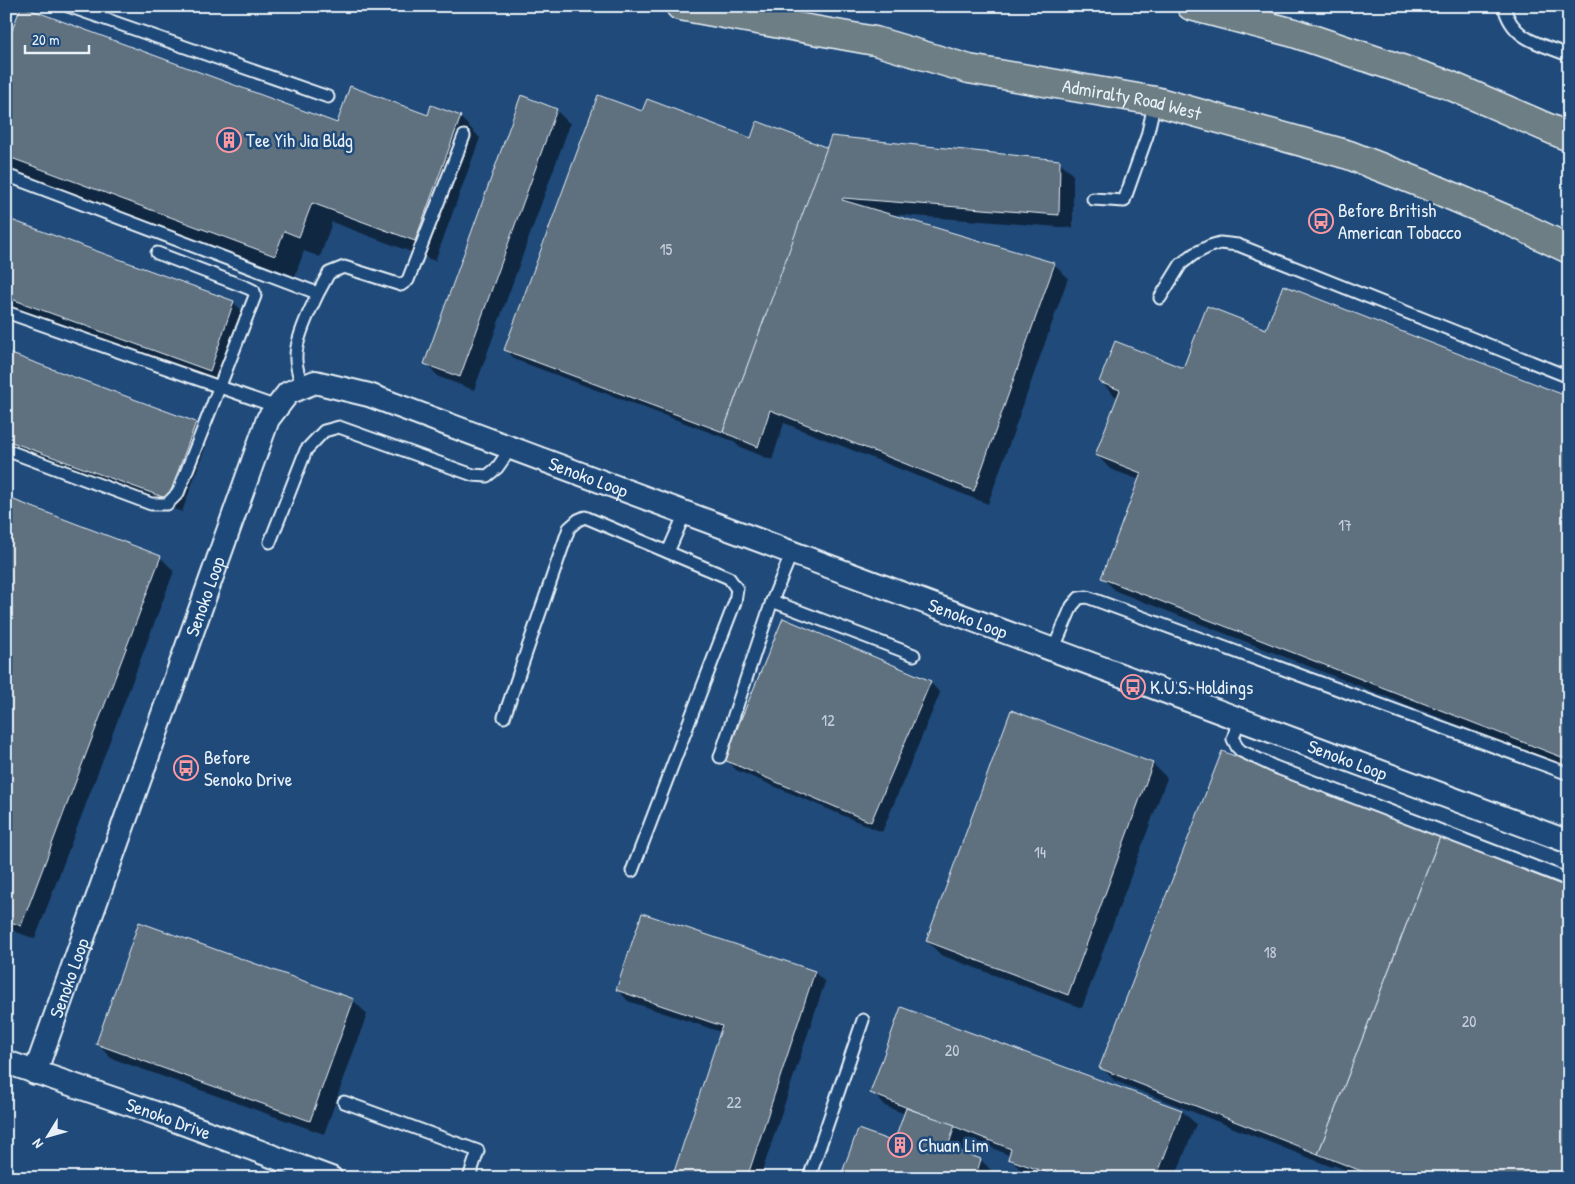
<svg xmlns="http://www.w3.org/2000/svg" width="1575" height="1184" viewBox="0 0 1575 1184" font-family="'Patrick Hand',sans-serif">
<rect width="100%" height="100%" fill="#1f4a7a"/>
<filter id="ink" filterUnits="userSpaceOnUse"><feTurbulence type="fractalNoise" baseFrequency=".02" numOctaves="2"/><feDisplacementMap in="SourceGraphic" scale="10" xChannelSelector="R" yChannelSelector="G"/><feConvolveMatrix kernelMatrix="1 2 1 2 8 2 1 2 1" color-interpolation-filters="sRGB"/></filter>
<g filter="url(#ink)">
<g fill="#0007">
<path d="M 1484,6 L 1506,6 L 1504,12 Z"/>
<path d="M 6,51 L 337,125 L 428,117 L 460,117 L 480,138 L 435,261 L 332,222 L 320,257 L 304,251 L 295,276 L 6,168 Z"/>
<path d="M 556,110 L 570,124 L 474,390 L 439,377 L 425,363 Z"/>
<path d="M 642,113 L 752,139 L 828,149 L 1059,161 L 1073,175 L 1073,228 L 887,214 L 1054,264 L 1068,278 L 988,504 L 784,423 L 772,460 L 738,446 L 733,440 L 733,441 L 516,360 L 505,349 Z"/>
<path d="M 6,219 L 234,303 L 248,316 L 223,384 L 6,305 Z"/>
<path d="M 1267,330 L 1569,399 L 1569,768 L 1116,591 L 1102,577 L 1140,480 L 1110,469 L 1097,455 L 1119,397 L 1115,396 L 1101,382 L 1184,369 Z"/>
<path d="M 6,354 L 195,423 L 209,437 L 182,512 L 6,448 Z"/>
<path d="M 6,498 L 160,557 L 174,571 L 35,939 L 6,928 Z"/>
<path d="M 930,682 L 940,693 L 882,832 L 736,770 L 726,759 Z"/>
<path d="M 1012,711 L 1153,764 L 1167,778 L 1082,1008 L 941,955 L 927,941 Z"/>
<path d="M 814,972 L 825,982 L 760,1178 L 673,1178 L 721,1032 L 628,1001 L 618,990 Z"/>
<path d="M 353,1000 L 367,1014 L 324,1134 L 111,1058 L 97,1044 Z"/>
<path d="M 1101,1067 L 1569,1178 L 1365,1178 L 1333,1165 L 1332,1167 L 1115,1081 Z"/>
<path d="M 872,1092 L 1182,1111 L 1196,1124 L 1175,1178 L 1038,1178 L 1024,1173 L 1010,1159 L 1011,1156 L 969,1138 L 964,1154 L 981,1160 L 995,1174 L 993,1178 L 842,1178 L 895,1144 L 905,1114 L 885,1106 Z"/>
</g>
<g fill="#5f6f7f" stroke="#e8f1f8">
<path d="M 21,6 L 337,123 L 350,86 L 428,115 L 431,105 L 461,116 L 415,241 L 312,203 L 299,237 L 284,231 L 275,256 L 6,156 L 6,47 Z"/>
<path d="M 521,95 L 557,109 L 460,377 L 424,364 Z"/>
<path d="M 598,95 L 642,111 L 647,99 L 751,138 L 757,121 L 828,148 L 723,432 L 504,350 Z"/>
<path d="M 831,136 L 1060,160 L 1059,215 L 843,198 L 842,200 L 1055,263 L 974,491 L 770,410 L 758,447 L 723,432 Z"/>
<path d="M 6,218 L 234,301 L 210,371 L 6,297 Z"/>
<path d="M 1283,285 L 1569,397 L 1569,760 L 1101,578 L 1141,473 L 1095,455 L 1120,390 L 1099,382 L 1115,341 L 1183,368 L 1207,306 L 1266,329 Z"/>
<path d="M 6,352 L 196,422 L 168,499 L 6,440 Z"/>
<path d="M 6,497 L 161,556 L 21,926 L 6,920 Z"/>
<path d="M 783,618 L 931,681 L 871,822 L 724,760 Z"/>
<path d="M 1011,710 L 1153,763 L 1068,995 L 926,941 Z"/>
<path d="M 1222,751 L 1440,837 L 1318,1154 L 1099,1068 Z"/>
<path d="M 1440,837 L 1569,888 L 1569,1178 L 1379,1178 L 1318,1154 Z"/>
<path d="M 642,913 L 815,971 L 747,1178 L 672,1178 L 722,1026 L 616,990 Z"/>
<path d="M 139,922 L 354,999 L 310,1121 L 96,1044 Z"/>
<path d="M 901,1007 L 1182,1110 L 1156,1178 L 1062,1178 L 1008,1159 L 1011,1149 L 870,1093 Z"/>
<path d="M 906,1108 L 955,1125 L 948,1147 L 981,1159 L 975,1178 L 840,1178 L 858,1129 L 894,1142 Z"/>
</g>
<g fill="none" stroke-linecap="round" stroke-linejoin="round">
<defs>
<g id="lane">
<path d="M 68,6 L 328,97"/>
<path d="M 1504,6 C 1512,40 1540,44 1569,55"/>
<path d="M 6,175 L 317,293"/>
<path d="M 1093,199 L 1124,201 L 1147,136 L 1155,101"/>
<path d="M 1160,298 L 1181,264 L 1194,254 L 1210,246 L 1220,243 L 1238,245 L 1569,377"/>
<path d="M 6,312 L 277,407"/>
<path d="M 302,387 C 300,377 295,366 296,356 C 296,335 318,292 329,273 L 344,267 L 401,285 L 408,280 L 464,136"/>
<path d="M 6,450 L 151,504 L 167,504 L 178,493 L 255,296 L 254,291 L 248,288 L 157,253"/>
<path d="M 270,542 L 306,450 L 324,431 L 339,427 L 473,475 L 487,476 L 497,468 L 511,448"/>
<path d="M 668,552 L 685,513"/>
<path d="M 772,601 L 914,655"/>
<path d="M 1053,650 L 1072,606 L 1079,598 L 1087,597 L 1569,774"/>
<path d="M 504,717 L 569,528 L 578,520 L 585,517 L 729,578 L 737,589 L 735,602 L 632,871"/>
<path d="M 1239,719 L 1233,739 L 1237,747 L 1241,751 L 1275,767 L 1569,880"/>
<path d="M 720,757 L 772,601 L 792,552"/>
<path d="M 344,1102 L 478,1151 L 469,1178"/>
<path d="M 809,1178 L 863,1020"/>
</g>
<g id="street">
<path id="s1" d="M 6,1062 L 158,1114 L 331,1178"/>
<path id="s2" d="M 35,1073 L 268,419 L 288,393 L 315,382 L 369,395 L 1569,842"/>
</g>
<g id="primary">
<path id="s3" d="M 680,6 L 875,41 L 969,69 L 1155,101 L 1349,155 L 1426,185 L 1510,221 L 1569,249"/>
<path d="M 1191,6 L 1294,33 L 1449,85 L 1569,137"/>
</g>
</defs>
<use href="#lane" stroke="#e8f1f8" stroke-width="15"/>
<use href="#street" stroke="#e8f1f8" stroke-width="26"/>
<use href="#primary" stroke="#e8f1f8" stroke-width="31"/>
<use href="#lane" stroke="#1f4a7a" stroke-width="11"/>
<use href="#street" stroke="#1f4a7a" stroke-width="22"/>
<use href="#primary" stroke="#6d7e84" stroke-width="28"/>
</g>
</g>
<defs>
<symbol id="building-ring" viewBox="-11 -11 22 22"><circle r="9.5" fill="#1f4a7a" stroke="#ff9aa2" stroke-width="1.5"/><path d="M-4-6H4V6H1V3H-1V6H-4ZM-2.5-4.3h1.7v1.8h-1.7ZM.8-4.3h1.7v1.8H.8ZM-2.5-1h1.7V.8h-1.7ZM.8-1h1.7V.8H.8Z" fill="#ff9aa2"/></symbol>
<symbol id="bus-ring" viewBox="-11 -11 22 22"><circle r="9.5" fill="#1f4a7a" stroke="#ff9aa2" stroke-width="1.5"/><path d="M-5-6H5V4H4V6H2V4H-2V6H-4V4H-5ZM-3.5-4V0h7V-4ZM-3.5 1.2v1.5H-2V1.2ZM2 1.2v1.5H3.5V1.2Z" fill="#ff9aa2"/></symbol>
</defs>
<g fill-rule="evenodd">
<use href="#building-ring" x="215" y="126" width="28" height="28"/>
<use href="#bus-ring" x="1307" y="207" width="28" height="28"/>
<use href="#bus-ring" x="1119" y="673" width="28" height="28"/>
<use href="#bus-ring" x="172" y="754" width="28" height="28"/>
<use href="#building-ring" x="886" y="1131" width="28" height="28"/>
</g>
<g text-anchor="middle" stroke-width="5" stroke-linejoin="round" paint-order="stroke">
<g font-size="16" fill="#c6d0da">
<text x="666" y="255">15</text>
<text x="1345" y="531">17</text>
<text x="828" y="726">12</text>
<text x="1040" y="858">14</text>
<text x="1270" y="958">18</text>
<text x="1469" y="1027">20</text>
<text x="952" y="1056">20</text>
<text x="734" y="1108">22</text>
</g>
<g font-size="19" fill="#e8f1f8" stroke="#1f4a7a">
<text dy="7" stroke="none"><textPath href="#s3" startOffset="462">Admiralty Road West</textPath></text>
<text dy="7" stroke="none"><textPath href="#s2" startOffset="1046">Senoko Loop</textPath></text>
<text dy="7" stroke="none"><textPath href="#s2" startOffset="506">Senoko Loop</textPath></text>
<text dy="7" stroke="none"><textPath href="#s2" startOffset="1451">Senoko Loop</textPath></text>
<text dy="7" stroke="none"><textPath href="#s2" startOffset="1856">Senoko Loop</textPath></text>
<text dy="7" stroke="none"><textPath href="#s2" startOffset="101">Senoko Loop</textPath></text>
<text dy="7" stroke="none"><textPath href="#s1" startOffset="172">Senoko Drive</textPath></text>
</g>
<g font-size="19" fill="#e8f1f8" stroke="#1f4a7a" text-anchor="start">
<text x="246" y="147">Tee Yih Jia Bldg</text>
<text x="1338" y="217">Before British<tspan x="1338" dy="22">American Tobacco</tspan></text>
<text x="1150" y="694">K.U.S. Holdings</text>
<text x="204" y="764">Before<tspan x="204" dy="22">Senoko Drive</tspan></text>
<text x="918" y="1152">Chuan Lim</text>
</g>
</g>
<rect width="1575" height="1184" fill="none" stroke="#1f4a7a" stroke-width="25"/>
<rect x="12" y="12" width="1550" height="1159" fill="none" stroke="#e8f1f8" stroke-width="2" filter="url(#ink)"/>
<g transform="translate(48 1136) rotate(233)" stroke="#1f4a7a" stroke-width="4" paint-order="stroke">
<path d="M0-4L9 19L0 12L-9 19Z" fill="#e8f1f8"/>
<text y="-8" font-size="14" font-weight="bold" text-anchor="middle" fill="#e8f1f8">N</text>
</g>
<path d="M25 45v8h64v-8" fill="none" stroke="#e8f1f8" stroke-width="2.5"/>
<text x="32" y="45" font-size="15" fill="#e8f1f8" stroke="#1f4a7a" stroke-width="4" paint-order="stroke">20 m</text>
</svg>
